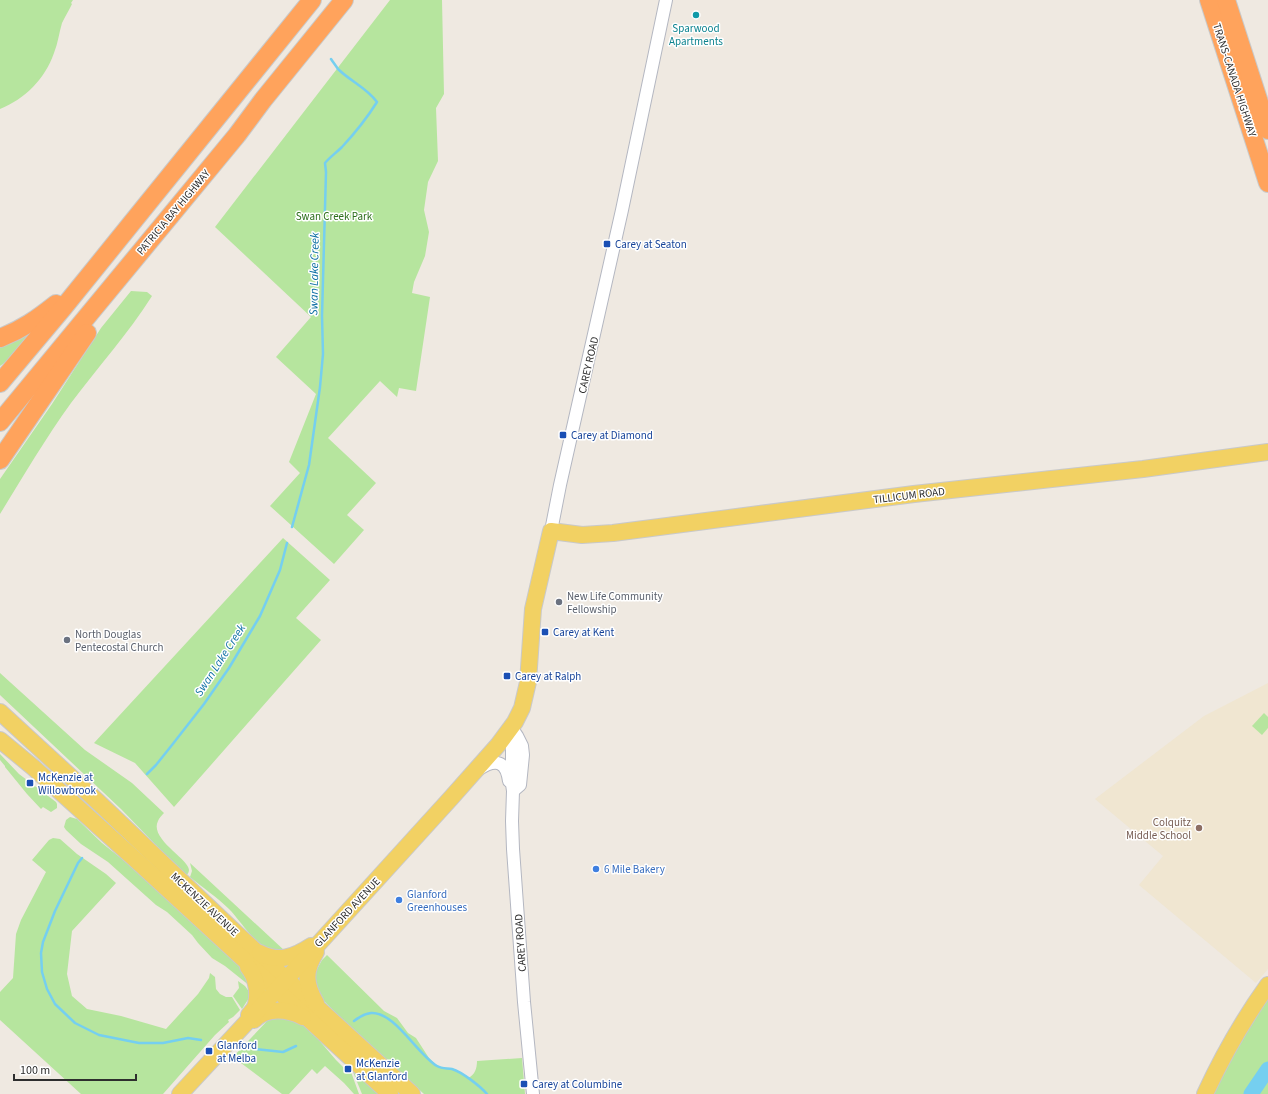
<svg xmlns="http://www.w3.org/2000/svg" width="1268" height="1094" viewBox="0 0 1268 1094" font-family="'Source Sans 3',sans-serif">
<rect width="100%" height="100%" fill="#efe9e1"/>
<path fill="#f0e6d1" d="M 1268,683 L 1268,969 L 1256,983 L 1139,885 L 1163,856 L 1095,799 L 1204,716 Z"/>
<g fill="#b6e59e">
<path d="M 0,0 L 73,0 L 71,3 L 72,4 C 69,10 65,17 62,23 C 59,33 58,43 54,53 C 45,79 25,99 0,109 Z"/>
<path d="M 390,0 L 442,0 L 444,94 L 436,108 L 438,161 L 428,182 L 424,210 L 429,232 L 425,256 L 414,282 L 412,293 L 430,297 L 416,391 L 399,388 L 397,397 L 380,381 L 328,438 L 376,483 L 347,515 L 364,530 L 334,564 L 270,506 L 300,473 L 289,462 L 316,394 L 276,357 L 311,317 L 215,227 Z"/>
<path d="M 131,291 L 147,292 L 152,296 C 128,334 98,367 71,403 C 45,439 23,477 0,514 L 0,479 L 52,404 L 101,328 Z"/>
<path d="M 40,322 L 10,359 L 0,366 L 0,340 Z"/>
<path d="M 283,538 L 330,580 L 296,618 L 321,640 L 174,807 L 135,763 L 94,743 Z"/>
<path d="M 0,673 L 85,750 L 132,783 L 164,813 C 162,815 159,818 158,821 C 149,839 189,859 189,870 C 189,873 187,874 186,876 L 121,809 L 0,695 Z"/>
<path d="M 1264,713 L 1268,717 L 1268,728 L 1262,735 L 1252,726 Z"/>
<path d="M 0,754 L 19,774 L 56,802 L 57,804 L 57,808 L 51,812 L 43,807 L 41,809 L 27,794 L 5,767 L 5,766 L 0,760 Z"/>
<path d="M 70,817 L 77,819 L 102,843 L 153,884 L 238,962 L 250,986 L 225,966 L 212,958 L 198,943 L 192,935 L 167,912 L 156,905 L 108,862 L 81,844 L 66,830 L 64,827 L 66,820 Z"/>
<path d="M 53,838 L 60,839 L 77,854 L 106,874 L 116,883 L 72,931 L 67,974 L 72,996 L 87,1009 L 121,1016 L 166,1029 L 198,994 L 209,978 L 210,973 L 215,977 L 216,989 L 220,994 L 226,997 L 232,997 L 240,1010 L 233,1017 L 228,1020 L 229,1022 L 215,1035 L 163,1094 L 81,1094 L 0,1020 L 0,992 L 13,978 L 16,934 L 21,920 L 46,872 L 32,860 L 49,840 Z"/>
<path d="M 190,863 L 285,951 C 283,952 279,953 276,952 C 259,951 240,920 229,909 C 217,897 203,888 190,877 L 192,871 Z"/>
<path d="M 327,955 L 384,1011 L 397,1018 L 408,1033 L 416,1038 L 429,1058 L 437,1066 L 445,1069 L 453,1069 L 468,1078 C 475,1075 477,1068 477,1061 L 522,1058 L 525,1094 L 424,1094 L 345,1022 L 321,998 L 315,986 L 315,973 L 322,960 Z"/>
<path d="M 238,981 L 245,986 L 250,993 L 249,998 L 242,1009 L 233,996 L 239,988 Z"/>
<path d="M 1268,998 L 1268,1094 L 1214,1094 L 1233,1053 Z"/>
<path d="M 282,1017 L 302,1024 L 318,1039 L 336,1060 L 344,1068 L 351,1072 L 359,1094 L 354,1094 L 344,1083 L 325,1066 L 317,1074 L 312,1069 L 289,1094 L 282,1094 L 233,1057 L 268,1020 L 274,1018 Z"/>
<path d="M 353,1072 L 383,1094 L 362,1094 Z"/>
</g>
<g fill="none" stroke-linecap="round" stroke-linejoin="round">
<g stroke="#75cff0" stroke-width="2.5">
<path d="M 292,527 L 309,465 L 320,387 L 323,354 L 322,316 L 326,172 L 325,163 C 330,157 336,153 342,147 C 355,133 367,118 377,102 C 367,88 350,81 338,69 C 336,66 333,62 331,59"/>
<path d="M 147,774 L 156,765 L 172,745 L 204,704 L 229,668 L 260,616 L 280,570 L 287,543"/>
<path d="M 82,858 L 78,863 L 55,911 L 43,942 L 41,953 L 42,972 L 47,989 L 55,1004 L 75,1023 L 99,1035 L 139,1043 L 163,1043 L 188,1038 L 201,1040"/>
<path d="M 354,1021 C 359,1017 364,1014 371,1013 C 394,1011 418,1055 437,1066 C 442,1069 447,1068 452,1069 C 462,1072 480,1086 487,1094"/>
<path d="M 255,1049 L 283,1052 L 296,1046"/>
</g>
<path stroke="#75cff0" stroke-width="15" d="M 1251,1094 L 1268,1069"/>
<defs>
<g id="minor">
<path d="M 551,531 L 560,485 L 622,210 L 666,0"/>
<path d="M 511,728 L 512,742 L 512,784 L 513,791 L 512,821 L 513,849 L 524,1002 L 533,1094"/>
<path d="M 513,730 L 517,736 L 522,746 L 523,755 L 520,785 L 513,791"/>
<path d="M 479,769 C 495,759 506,760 509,781"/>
</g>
<g id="major">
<path d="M 0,712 L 97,801 L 236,933 L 412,1094"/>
<path d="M 0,740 L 34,768 L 137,861 L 390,1094"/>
<path d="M 316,952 C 304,971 305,984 316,1003"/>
<path d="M 260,953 C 279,963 294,957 311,946"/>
<path d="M 248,967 C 256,977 259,992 256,1004 C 255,1009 251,1012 249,1015"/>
<path d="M 254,1020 C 267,1007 287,1009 303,1017"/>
<path d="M 180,1094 L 271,996 L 451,798 L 498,745 L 515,722 L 522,708 L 528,682 L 533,609 L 551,531 L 582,535 L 613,533 L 914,494 L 1143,469 L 1268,452"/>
<path d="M 1205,1094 C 1223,1055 1243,1020 1268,985"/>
</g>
<g id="highway">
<path d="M 1209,0 L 1268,183"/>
<path d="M 1226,0 L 1268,130"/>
<path d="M 0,338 C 23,329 37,319 56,304"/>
<path d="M 0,383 L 63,308 L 312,0"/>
<path d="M 0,422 L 237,135 L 263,100 L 344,0"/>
<path d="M 0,460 L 87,333"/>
</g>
</defs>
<use href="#minor" stroke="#b4b7c1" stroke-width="14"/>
<use href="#major" stroke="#c9c9c9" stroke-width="18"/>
<use href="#highway" stroke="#c9c9c9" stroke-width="20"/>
<use href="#minor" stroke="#fff" stroke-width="12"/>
<use href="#major" stroke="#f2d163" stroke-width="16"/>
<use href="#highway" stroke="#ffa35c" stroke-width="18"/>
</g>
<circle fill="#0f9aa8" stroke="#fff" stroke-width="1.5" cx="696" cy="15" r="4"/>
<g fill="#1a4fb4" stroke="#fff" stroke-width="1.5">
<rect x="603" y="240" width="8" height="8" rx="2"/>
<rect x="559" y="431" width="8" height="8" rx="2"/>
<rect x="541" y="628" width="8" height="8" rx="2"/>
<rect x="503" y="672" width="8" height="8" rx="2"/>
<rect x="26" y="779" width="8" height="8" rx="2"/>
<rect x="205" y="1047" width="8" height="8" rx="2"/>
<rect x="344" y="1065" width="8" height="8" rx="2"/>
<rect x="520" y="1080" width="8" height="8" rx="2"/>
</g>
<g fill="#6b7280" stroke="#fff" stroke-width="1.5">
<circle cx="559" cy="602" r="4"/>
<circle cx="67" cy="640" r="4"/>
</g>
<circle fill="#8d6e63" stroke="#fff" stroke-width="1.5" cx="1199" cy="828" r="4"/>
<g fill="#3f7fe0" stroke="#fff" stroke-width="1.5">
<circle cx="596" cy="869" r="4"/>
<circle cx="399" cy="900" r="4"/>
</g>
<g text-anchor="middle" stroke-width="3" stroke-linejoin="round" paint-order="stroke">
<g font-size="11" fill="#0d838f" stroke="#fff">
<text x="696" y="32">Sparwood<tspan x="696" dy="13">Apartments</tspan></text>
</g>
<g font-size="11" fill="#2e2e2e" stroke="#fff">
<text transform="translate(1235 80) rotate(72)" y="4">TRANS-CANADA HIGHWAY</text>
<text transform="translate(173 212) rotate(-50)" y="4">PATRICIA BAY HIGHWAY</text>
<text transform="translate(588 365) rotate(-77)" y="4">CAREY ROAD</text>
<text transform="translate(909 495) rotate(-7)" y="4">TILLICUM ROAD</text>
<text transform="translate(205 904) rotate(43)" y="4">MCKENZIE AVENUE</text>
<text transform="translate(347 912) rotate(-47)" y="4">GLANFORD AVENUE</text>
<text transform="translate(520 943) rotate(-94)" y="4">CAREY ROAD</text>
</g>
<g font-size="11" fill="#2c6e1b" stroke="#fff">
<text x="334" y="220">Swan Creek Park</text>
</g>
<g font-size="11" fill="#164399" stroke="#fff" text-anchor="start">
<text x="615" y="248">Carey at Seaton</text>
<text x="571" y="439">Carey at Diamond</text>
<text x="553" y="636">Carey at Kent</text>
<text x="515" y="680">Carey at Ralph</text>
<text x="38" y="781">McKenzie at<tspan x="38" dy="13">Willowbrook</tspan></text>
<text x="217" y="1049">Glanford<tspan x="217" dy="13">at Melba</tspan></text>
<text x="356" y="1067">McKenzie<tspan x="356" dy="13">at Glanford</tspan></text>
<text x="532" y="1088">Carey at Columbine</text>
</g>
<g font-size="11" fill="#5b616d" stroke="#fff" text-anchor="start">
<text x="567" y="600">New Life Community<tspan x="567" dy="13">Fellowship</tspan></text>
<text x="75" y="638">North Douglas<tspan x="75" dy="13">Pentecostal Church</tspan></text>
</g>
<g font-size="11" fill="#785e54" stroke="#fff" text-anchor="end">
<text x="1191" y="826">Colquitz<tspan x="1191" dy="13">Middle School</tspan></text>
</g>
<g font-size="11" fill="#366cbe" stroke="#fff" text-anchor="start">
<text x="604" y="873">6 Mile Bakery</text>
<text x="407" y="898">Glanford<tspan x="407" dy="13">Greenhouses</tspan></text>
</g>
<g font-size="12" font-style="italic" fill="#0d6fa3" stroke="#fff">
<text transform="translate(314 274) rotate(-89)" y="4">Swan Lake Creek</text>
<text transform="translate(220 660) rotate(-57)" y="4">Swan Lake Creek</text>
</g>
</g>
<path d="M14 1074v6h122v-6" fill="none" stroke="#2e2e2e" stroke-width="2"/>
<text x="20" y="1074" font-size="12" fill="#2e2e2e" stroke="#ffffff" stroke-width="3" paint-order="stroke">100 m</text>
</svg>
